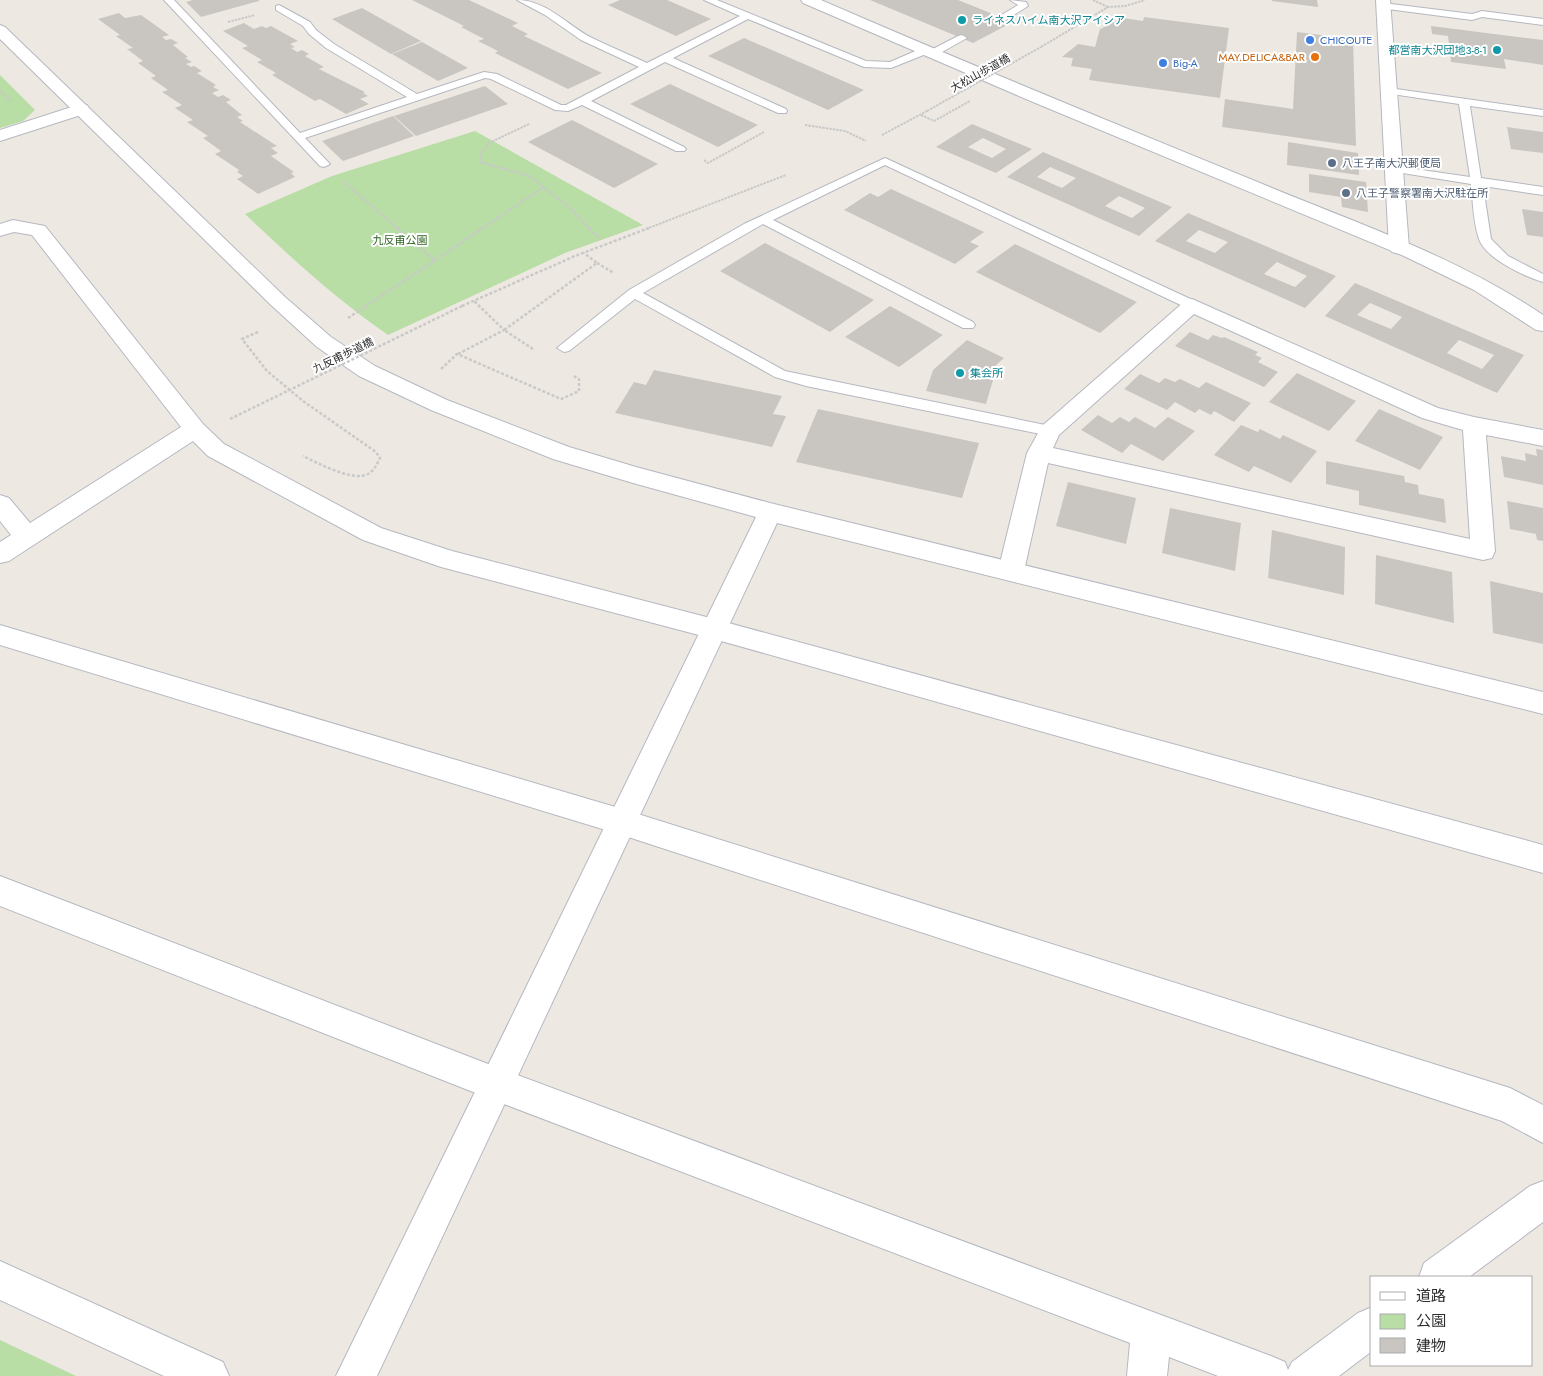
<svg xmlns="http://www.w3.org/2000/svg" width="1543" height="1376" viewBox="0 0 1543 1376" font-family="Jost,'Noto Sans JP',sans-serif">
<rect width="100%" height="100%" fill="#ede9e2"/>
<g fill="#b8dda5">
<path d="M 0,75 L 35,110 L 23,121 L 0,128 Z"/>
<path d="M 475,131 L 643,225 L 565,253 L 388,335 C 336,299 290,257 245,214 L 332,176 Z"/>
<path d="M 0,1340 L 76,1376 L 0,1376 Z"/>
</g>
<g fill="#c9c5c1" fill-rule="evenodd">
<path d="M 193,0 L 259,0 L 259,1 L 201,17 L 186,2 Z"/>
<path d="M 412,0 L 469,0 L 518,23 L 512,26 L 528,34 L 524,36 L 602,73 L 568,89 L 495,53 L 498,51 L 478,41 L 484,39 L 461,27 L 464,26 Z"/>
<path d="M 620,0 L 667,0 L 711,19 L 676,36 L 608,5 Z"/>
<path d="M 870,0 L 958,0 L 1013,22 L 973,43 Z"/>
<path d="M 1272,0 L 1317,0 L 1318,7 L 1272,1 Z"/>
<path d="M 362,8 L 421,41 L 391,54 L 332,19 Z"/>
<path d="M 119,13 L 125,18 L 141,15 L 169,35 L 162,37 L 166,40 L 171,39 L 178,43 L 173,45 L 188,57 L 185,58 L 192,62 L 186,64 L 191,67 L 194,66 L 202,71 L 197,73 L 216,85 L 213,87 L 219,90 L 212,93 L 218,97 L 223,95 L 231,100 L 226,102 L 242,115 L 237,117 L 243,121 L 240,122 L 277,146 L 271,148 L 278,153 L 271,156 L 294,172 L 291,173 L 295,177 L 258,194 L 237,179 L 243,176 L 237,172 L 239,170 L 215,154 L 221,151 L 203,138 L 208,136 L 187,122 L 193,120 L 175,108 L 182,105 L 162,92 L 168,90 L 151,78 L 156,76 L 138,63 L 143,61 L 127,49 L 133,48 L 116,36 L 120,35 L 98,19 Z"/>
<path d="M 1144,17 L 1229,28 L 1220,98 L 1089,80 L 1092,69 L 1071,66 L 1073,58 L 1062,57 L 1078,44 L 1095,47 L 1100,29 L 1123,18 L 1143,21 Z"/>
<path d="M 244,23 L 254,29 L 262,26 L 266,28 L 271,26 L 298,41 L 290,44 L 295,47 L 291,48 L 297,52 L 302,50 L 309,54 L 305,56 L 324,67 L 319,69 L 365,92 L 363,93 L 368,96 L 360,99 L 369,104 L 346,114 L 320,99 L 315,101 L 272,75 L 276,73 L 257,62 L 262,60 L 242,48 L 248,46 L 223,31 Z"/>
<path d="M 1431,26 L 1543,40 L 1543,65 L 1504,59 L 1506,69 L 1451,62 L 1448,36 L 1432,34 Z"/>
<path d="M 1297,32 L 1353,39 L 1356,146 L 1222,127 L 1225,99 L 1293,109 Z"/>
<path d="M 744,38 L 864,90 L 828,110 L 708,56 Z"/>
<path d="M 422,42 L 468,68 L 438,81 L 392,54 Z"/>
<path d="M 670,84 L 758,125 L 718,147 L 630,104 Z"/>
<path d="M 485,86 L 508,104 L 416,136 L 394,116 Z"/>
<path d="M 393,116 L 414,136 L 343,161 L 322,141 Z"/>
<path d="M 572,120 L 658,164 L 614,188 L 528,142 Z"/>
<path d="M 972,124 L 1032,149 L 996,173 L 936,147 ZM 983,138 L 1006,149 L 992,158 L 968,147 Z"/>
<path d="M 1507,127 L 1543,132 L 1543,153 L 1511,149 Z"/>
<path d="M 1288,142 L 1358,153 L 1359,175 L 1287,165 Z"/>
<path d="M 1043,152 L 1172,207 L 1139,236 L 1007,177 ZM 1050,167 L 1076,178 L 1062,188 L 1037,177 ZM 1119,196 L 1145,208 L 1132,218 L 1105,206 Z"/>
<path d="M 1309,174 L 1366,182 L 1368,212 L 1342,207 L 1341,197 L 1309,192 Z"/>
<path d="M 891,189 L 984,232 L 970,242 L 979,246 L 955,264 L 844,210 L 870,193 L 878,197 Z"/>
<path d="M 1522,209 L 1543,212 L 1543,237 L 1527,235 Z"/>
<path d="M 1188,213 L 1336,276 L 1305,308 L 1155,241 ZM 1199,230 L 1228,242 L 1215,253 L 1186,241 ZM 1277,262 L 1307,276 L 1295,287 L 1264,274 Z"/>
<path d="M 765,243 L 874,300 L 830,332 L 720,271 Z"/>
<path d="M 1015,244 L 1137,302 L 1100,333 L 976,272 Z"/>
<path d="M 1355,283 L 1524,355 L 1497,393 L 1325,316 ZM 1370,303 L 1402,317 L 1391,329 L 1357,315 ZM 1459,340 L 1494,355 L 1482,369 L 1447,353 Z"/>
<path d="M 890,306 L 943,335 L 899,367 L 845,337 Z"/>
<path d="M 1190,332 L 1208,340 L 1213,335 L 1222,338 L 1224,337 L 1258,352 L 1255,355 L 1262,358 L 1258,362 L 1278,372 L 1264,387 L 1175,346 Z"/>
<path d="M 967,340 L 1004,358 L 985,375 L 993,380 L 986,404 L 926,391 L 933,370 Z"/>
<path d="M 654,370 L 782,396 L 773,414 L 786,416 L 772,447 L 615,413 L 634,382 L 646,385 Z"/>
<path d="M 1297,373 L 1356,401 L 1329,431 L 1269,402 Z"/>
<path d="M 1140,374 L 1159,383 L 1165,378 L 1175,382 L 1180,379 L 1199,388 L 1206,382 L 1251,403 L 1234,422 L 1214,411 L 1211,415 L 1199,409 L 1195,413 L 1175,402 L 1167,410 L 1124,389 Z"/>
<path d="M 818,409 L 979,443 L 962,498 L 796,462 Z"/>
<path d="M 1379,409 L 1443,437 L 1420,470 L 1355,441 Z"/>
<path d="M 1098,415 L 1112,423 L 1120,417 L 1129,422 L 1135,417 L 1155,428 L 1168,417 L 1195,431 L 1163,461 L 1131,444 L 1122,453 L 1081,430 Z"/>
<path d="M 1241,425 L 1258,432 L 1260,429 L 1280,439 L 1283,435 L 1317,451 L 1291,483 L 1254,466 L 1249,472 L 1214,455 Z"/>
<path d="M 1536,449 L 1543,450 L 1543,485 L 1504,477 L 1501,456 L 1526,461 L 1525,453 L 1537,456 Z"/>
<path d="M 1326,461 L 1404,476 L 1405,482 L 1418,485 L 1419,494 L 1444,499 L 1446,523 L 1359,505 L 1359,491 L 1326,484 Z"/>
<path d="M 1068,482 L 1136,498 L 1126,544 L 1056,526 Z"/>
<path d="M 1507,501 L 1543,508 L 1543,541 L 1537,540 L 1536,534 L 1510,529 Z"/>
<path d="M 1170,508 L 1241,523 L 1235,571 L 1162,553 Z"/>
<path d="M 1272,530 L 1345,547 L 1344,595 L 1268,578 Z"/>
<path d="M 1376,555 L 1452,572 L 1454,623 L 1375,604 Z"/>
<path d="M 1490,581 L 1543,593 L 1543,644 L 1493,633 Z"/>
</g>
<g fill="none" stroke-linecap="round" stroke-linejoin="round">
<defs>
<g id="service">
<path d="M 164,0 L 174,0 L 300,133 L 407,97 L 326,48 L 309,34 L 303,26 L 276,10 L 276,6 L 279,5 L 310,22 L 316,30 L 334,44 L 417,94 L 484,72 L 497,74 L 561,105 L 566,105 L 639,67 L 581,40 L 545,15 L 517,0 C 546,0 566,24 590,37 C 608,46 628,54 647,63 L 740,16 L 704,0 L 717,0 L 866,61 L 890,62 L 920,49 L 928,49 L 929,51 L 958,36 L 962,35 L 967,38 L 935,56 L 927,56 L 926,54 L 891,68 L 864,67 L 748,19 L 673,58 L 786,109 L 787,111 L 786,113 L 778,113 L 665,62 L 591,101 L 684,147 L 686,149 L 684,151 L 676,151 L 582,105 L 568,111 L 555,110 L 491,79 L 485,78 L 305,138 L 330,164 L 324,167 L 320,166 Z"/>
<path d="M 1010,0 L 1026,2 L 1028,6 L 1006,20 L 1000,20 L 1000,16 L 1018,5 Z"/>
<path d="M 1383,3 L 1472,14 L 1482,11 L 1543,19 L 1543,25 L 1482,17 L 1472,20 L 1380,8 L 1380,4 Z"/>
<path d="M 1389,88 L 1543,110 L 1543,116 L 1470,106 L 1481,178 L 1543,187 L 1543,195 L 1483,186 L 1491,239 L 1508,256 L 1543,274 L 1543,282 C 1525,277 1485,258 1479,239 C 1473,222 1473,201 1471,184 L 1390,171 L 1388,169 L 1390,167 L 1394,166 L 1470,177 L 1459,104 L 1385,93 L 1384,91 L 1385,89 Z"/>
<path d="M 885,158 L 1197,302 L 1199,305 L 1197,308 L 1187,308 L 885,165 L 773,220 L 973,322 L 975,325 L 973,328 L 963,328 L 763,224 L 643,293 L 785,371 L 1050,426 L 1055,428 L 1057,431 L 1055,434 L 1050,436 L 806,386 L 775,377 L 635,299 L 569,351 L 564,352 L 557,348 L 629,290 L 744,224 Z"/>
</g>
<g id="minor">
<path d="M 1376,0 L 1390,0 L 1409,248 L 1406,252 L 1399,254 L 1392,252 L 1389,248 Z"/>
<path d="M 81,104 L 87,105 L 89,109 L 87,113 L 0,141 L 0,130 Z"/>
<path d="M 13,220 L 45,226 L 203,424 L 224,444 L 381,528 L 452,551 L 714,619 L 1543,845 L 1543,873 L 714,639 L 441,567 L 363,540 L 208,456 L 193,441 L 9,561 L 0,563 L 0,542 L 11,535 L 0,521 L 0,495 L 9,498 L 30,523 L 181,427 L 32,235 L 14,232 L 0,236 L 0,224 Z"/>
<path d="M 1192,299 L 1438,408 L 1474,417 L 1543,430 L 1543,446 L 1486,435 L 1495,551 L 1492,558 L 1483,560 L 1048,463 L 1024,571 L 1020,578 L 1011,581 L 1002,578 L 998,571 L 1027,453 L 1042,426 L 1185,301 ZM 1194,314 L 1422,418 L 1463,430 L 1470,539 L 1053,448 L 1059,435 Z"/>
<path d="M 0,625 L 622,809 L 1510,1088 L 1543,1105 L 1543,1143 L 1502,1121 L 622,835 L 0,645 Z"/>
<path d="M 0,876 L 496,1067 L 1271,1356 L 1285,1362 L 1288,1370 L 1292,1362 L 1358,1313 L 1372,1307 L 1372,1351 L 1339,1376 L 1218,1376 L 1169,1357 L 1167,1376 L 1127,1376 L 1130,1343 L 496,1101 L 0,906 Z"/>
<path d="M 1543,1181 L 1543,1222 L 1469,1277 L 1419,1277 L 1424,1263 L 1530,1186 Z"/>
<path d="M 0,1261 L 223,1362 L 229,1376 L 164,1376 L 0,1300 Z"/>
</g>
<g id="tertiary">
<path d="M 801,0 L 821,0 C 966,63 1113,123 1260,183 C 1356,223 1456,256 1543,315 L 1543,331 L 1536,330 L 1474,290 L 1404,256 L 1033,102 L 803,3 Z"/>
<path d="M 0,25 L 5,27 L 285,297 L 331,337 L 375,366 L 447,400 L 569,447 L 636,467 L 770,503 L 1543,692 L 1543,714 L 777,523 L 377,1376 L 336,1376 L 756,517 L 633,483 L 553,459 L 431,410 L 359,376 L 317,347 L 271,305 L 0,39 Z"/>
</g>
</defs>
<use href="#service" stroke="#b5b8c0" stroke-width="2"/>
<use href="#minor" stroke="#b5b8c0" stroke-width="2"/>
<use href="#tertiary" stroke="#b5b8c0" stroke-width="2"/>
<g stroke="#c9c9c9" stroke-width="2" stroke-dasharray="2.5 1" stroke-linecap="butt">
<path d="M 1093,0 L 1108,7"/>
<path d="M 228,22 L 255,15"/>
<path d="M 1041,47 L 1108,7 L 1125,6 L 1145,0"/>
<path d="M 0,91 L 11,101"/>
<path d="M 921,115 L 934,121 L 970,101"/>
<path d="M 529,124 L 489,143 L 480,155 L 480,162 L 529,176 L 570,208 L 590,229"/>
<path d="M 805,125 L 845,131 L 866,141"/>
<path d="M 882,135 L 927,111"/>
<path d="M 704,160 L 708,163 L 764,132"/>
<path d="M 343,181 L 398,229"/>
<path d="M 481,229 L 544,187"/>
<path d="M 646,229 L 786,175"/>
</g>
<g stroke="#c9c9c9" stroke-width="2.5" stroke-dasharray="3 2" stroke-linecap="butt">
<path d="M 397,228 L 434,260"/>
<path d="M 589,228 L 600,239"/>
<path d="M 597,263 L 614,273"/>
<path d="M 462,306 L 575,256 L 649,228"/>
<path d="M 348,318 L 483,228"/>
<path d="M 258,332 L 242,339 L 267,371 L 303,401 L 376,452 L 380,458 C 377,464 374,471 368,474 C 352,482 318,463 303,456"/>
<path d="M 533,349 L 504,330 L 597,263 L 584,253"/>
<path d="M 458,354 L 504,330 L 474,301"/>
<path d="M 441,369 L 457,354 L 561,399 L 579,391 L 579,379 L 572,375"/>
</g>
<use href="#service" fill="#fff" fill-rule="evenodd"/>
<use href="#minor" fill="#fff" fill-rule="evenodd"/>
<use href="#tertiary" fill="#fff" fill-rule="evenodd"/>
<path stroke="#c9c9c9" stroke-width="2" stroke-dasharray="2.5 1" stroke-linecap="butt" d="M 927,111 L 1041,47"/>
<path stroke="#c9c9c9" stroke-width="2.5" stroke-dasharray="3 2" stroke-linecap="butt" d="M 230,419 L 462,306"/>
</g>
<g fill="#0f9aa8" stroke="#fff" stroke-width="2">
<circle cx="962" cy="20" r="5"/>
<circle cx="1497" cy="50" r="5"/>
<circle cx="960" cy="373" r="5"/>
</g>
<g fill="#3f7fe0" stroke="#fff" stroke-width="2">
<circle cx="1310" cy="40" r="5"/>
<circle cx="1163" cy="63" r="5"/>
</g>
<circle fill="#e8710a" stroke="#fff" stroke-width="2" cx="1315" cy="57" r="5"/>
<g fill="#5c6f8a" stroke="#fff" stroke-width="2">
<circle cx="1332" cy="163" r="5"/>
<circle cx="1346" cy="193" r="5"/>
</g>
<g text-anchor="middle" stroke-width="4" stroke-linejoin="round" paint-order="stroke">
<g font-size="11" fill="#0d838f" stroke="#fff" text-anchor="start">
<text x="972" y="24">ライネスハイム南大沢アイシア</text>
<text x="1487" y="54" text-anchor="end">都営南大沢団地3-8-1</text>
<text x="970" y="377">集会所</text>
</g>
<g font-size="11" fill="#366cbe" stroke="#fff" text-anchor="start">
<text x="1320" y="44">CHICOUTE</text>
<text x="1173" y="67">Big-A</text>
</g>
<g font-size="11" fill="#c56008" stroke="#fff" text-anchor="end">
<text x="1305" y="61">MAY.DELICA&amp;BAR</text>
</g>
<g font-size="11" fill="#2e2e2e" stroke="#fff">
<text transform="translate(980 73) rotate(-29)" y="4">大松山歩道橋</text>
<text transform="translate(343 355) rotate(-26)" y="4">九反甫歩道橋</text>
</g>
<g font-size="11" fill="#4e5e75" stroke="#fff" text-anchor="start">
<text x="1342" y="167">八王子南大沢郵便局</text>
<text x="1356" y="197">八王子警察署南大沢駐在所</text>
</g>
<g font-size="11" fill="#316524" stroke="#fff">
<text x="400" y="244">九反甫公園</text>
</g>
</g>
<rect x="1370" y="1276" width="162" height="90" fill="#ffffff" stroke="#ababab"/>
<rect x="1380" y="1292" width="25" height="8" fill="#ffffff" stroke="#ababab"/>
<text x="1416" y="1301" font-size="15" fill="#2e2e2e">道路</text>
<rect x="1380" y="1314" width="25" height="15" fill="#b8dda5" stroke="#ababab"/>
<text x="1416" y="1326" font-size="15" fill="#2e2e2e">公園</text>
<rect x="1380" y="1338" width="25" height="15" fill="#c9c5c1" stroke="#ababab"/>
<text x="1416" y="1351" font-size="15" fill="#2e2e2e">建物</text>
</svg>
